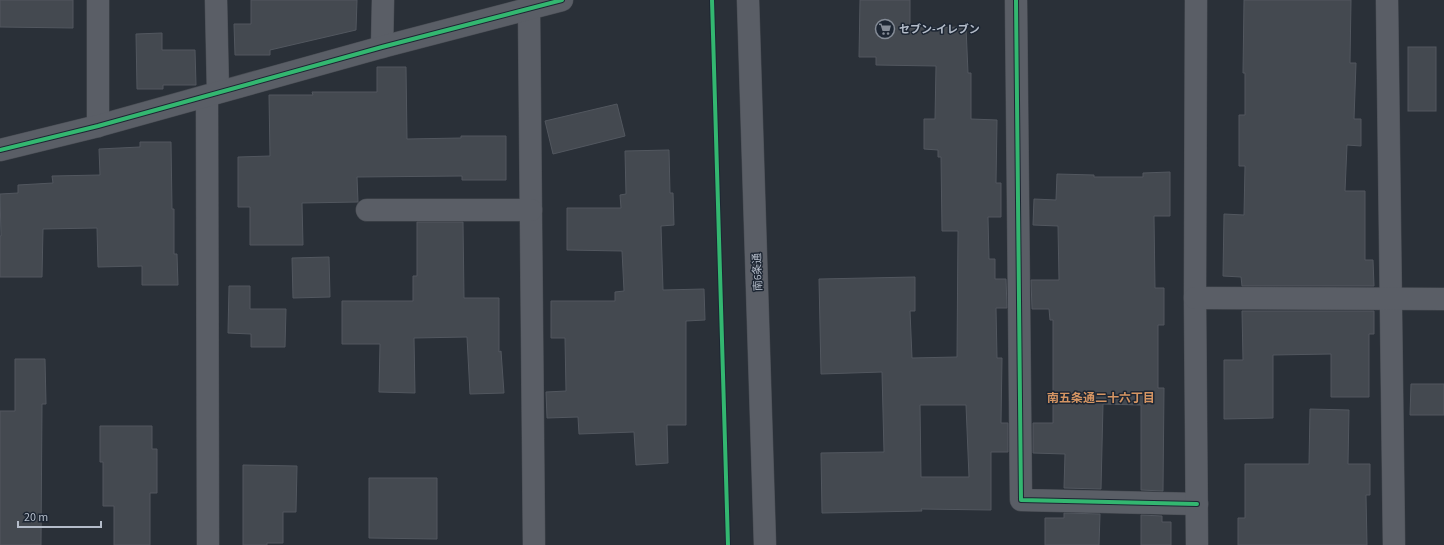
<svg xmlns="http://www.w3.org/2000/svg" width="1444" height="545" viewBox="0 0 1444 545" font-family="'Source Sans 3','Noto Sans JP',sans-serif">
<rect width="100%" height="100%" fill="#2a3038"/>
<g fill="#444950" stroke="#52575f" fill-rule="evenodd">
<path d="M 0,0 L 73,0 L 73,28 L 0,27 Z"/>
<path d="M 251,0 L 357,0 L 356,30 L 270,50 L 270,55 L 235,55 L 234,24 L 251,24 Z"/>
<path d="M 860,0 L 910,0 L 910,28 L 966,27 L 968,73 L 971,73 L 971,119 L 997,120 L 996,183 L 1001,183 L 1001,217 L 988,217 L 989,259 L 995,259 L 995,279 L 1006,279 L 1007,308 L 996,308 L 997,358 L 1002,358 L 1001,423 L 1008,423 L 1008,452 L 991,452 L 991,510 L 921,509 L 922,511 L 822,513 L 821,453 L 884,452 L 882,372 L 821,374 L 819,279 L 915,277 L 915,311 L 910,311 L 912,358 L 957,357 L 958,231 L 942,231 L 941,157 L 938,157 L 938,150 L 924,149 L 924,119 L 935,119 L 936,66 L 876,65 L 876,57 L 859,57 ZM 920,405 L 966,405 L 969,477 L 921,477 Z"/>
<path d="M 1244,0 L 1351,0 L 1350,63 L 1356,63 L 1354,119 L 1361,119 L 1361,146 L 1347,145 L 1345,191 L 1365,191 L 1365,260 L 1373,260 L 1374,286 L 1242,286 L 1241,277 L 1223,276 L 1224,214 L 1244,215 L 1245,166 L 1239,166 L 1239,115 L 1245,115 L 1245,73 L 1243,73 Z"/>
<path d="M 162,33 L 162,50 L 195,50 L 196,85 L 163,85 L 163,89 L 137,89 L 136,34 Z"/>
<rect x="1408" y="47" width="28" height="64"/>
<path d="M 377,67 L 406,67 L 407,139 L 461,138 L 461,136 L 506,136 L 506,180 L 462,180 L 462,176 L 357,177 L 358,202 L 302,203 L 303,245 L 250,245 L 250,207 L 238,207 L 238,157 L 270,156 L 269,95 L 313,95 L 312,92 L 377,92 Z"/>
<path d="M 617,104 L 625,136 L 553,154 L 545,121 Z"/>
<path d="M 140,142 L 171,142 L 172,209 L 174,209 L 174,254 L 177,254 L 178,285 L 142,285 L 142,266 L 98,267 L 97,228 L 43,229 L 42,277 L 0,277 L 0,236 L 1,236 L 0,194 L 18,193 L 18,185 L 53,183 L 52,176 L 100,175 L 99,149 L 140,147 Z"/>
<path d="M 669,150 L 670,193 L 673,193 L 674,225 L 661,226 L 663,290 L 704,289 L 705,320 L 686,321 L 686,425 L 667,425 L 668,463 L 636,465 L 634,432 L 579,434 L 578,417 L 547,418 L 546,392 L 566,391 L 565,338 L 551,338 L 551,301 L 615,301 L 615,292 L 624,291 L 622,251 L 567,250 L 567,208 L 621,208 L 620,195 L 626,194 L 625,151 Z"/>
<path d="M 1170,172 L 1170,216 L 1154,216 L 1155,288 L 1164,288 L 1164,325 L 1158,325 L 1158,388 L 1164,388 L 1163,491 L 1141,490 L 1141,405 L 1103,404 L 1101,489 L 1064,488 L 1065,454 L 1033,453 L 1033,423 L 1053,423 L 1053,320 L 1050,320 L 1049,309 L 1032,309 L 1031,280 L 1059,280 L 1058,226 L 1033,225 L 1034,199 L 1056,200 L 1057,174 L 1094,175 L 1094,177 L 1143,177 L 1143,173 Z"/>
<path d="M 417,222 L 463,222 L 464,298 L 499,298 L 499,352 L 501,351 L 504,393 L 470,394 L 467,337 L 414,338 L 415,393 L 379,392 L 380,344 L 342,344 L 342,301 L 413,301 L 413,276 L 417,276 Z"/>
<path d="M 329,257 L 330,297 L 293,298 L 292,258 Z"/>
<path d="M 229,286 L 250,286 L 250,309 L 286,309 L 285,347 L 251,347 L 251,334 L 228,333 Z"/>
<path d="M 1242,311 L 1374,311 L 1374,334 L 1369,334 L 1369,397 L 1331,397 L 1331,354 L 1273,355 L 1273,418 L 1224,419 L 1224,360 L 1243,360 Z"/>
<path d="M 15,359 L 45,359 L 46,404 L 42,404 L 41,545 L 0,545 L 0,411 L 15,411 Z"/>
<path d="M 1411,384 L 1444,384 L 1444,415 L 1410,415 Z"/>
<path d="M 1310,409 L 1349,410 L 1348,464 L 1370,464 L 1370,495 L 1366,495 L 1367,545 L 1238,545 L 1238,518 L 1245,518 L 1245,464 L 1309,464 Z"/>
<path d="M 100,426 L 152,426 L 152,449 L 157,449 L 157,493 L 150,493 L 150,545 L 114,545 L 114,506 L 103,506 L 103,462 L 100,462 Z"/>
<path d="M 243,465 L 297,466 L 296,512 L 283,512 L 283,543 L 267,543 L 267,545 L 243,545 Z"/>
<path d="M 369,478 L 437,478 L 437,539 L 369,538 Z"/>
<path d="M 1064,513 L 1100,514 L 1099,545 L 1045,545 L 1045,518 L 1064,518 Z"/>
<path d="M 1141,515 L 1162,516 L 1162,522 L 1171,522 L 1171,545 L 1141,545 Z"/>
</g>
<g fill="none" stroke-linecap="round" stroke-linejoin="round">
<defs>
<g id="minor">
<path d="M 98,0 L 98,126"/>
<path d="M 216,0 L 218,92"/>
<path d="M 748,0 L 765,545"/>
<path d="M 1016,0 L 1021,500 L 1197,504"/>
<path d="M 1196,0 L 1195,298 L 1197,545"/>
<path d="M 1387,0 L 1394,545"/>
<path d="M 529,9 L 534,545"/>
<path d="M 382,47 L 383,0"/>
<path d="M 207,96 L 208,545"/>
<path d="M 0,150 L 98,126 L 382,47 L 562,0"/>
<path d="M 367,210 L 531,210"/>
<path d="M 1195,298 L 1444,299"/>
</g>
</defs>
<use href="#minor" stroke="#484c53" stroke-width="23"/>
<use href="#minor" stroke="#5a5e66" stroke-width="22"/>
<defs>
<g id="cycleway">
<path d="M 712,0 L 728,545"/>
<path d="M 1016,0 L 1021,500 L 1197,504"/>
<path d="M 0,150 L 98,126 L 382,47 L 562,0"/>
</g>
</defs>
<use href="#cycleway" stroke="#1d2633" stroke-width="6"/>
<use href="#cycleway" stroke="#33b770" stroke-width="4"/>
</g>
<defs>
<symbol id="supermarket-ring" viewBox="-11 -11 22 22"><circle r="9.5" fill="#1d2633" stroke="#848b96" stroke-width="1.5"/><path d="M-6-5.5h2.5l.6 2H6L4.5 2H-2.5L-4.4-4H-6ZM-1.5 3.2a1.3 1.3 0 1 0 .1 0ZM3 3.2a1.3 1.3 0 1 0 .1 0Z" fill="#848b96"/></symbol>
</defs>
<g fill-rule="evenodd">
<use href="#supermarket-ring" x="874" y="18" width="22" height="22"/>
</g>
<g text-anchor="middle" stroke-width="3" stroke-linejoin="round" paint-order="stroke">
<g font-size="11" font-weight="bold" fill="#b4bcc9" stroke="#1d2633" text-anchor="start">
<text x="899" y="33">セブン-イレブン</text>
</g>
<g font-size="11" fill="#b4bcc9" stroke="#1d2633">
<text transform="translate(757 272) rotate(-92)" y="4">南6条通</text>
</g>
<g font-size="12" font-weight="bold" fill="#d59563" stroke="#1d2633">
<text x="1101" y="402">南五条通二十六丁目</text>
</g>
</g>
<path d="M18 521v6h83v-6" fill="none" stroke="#b4bcc9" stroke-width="2"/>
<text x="24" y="521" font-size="12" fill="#b4bcc9" stroke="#1d2633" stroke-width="3" paint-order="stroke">20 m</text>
</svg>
